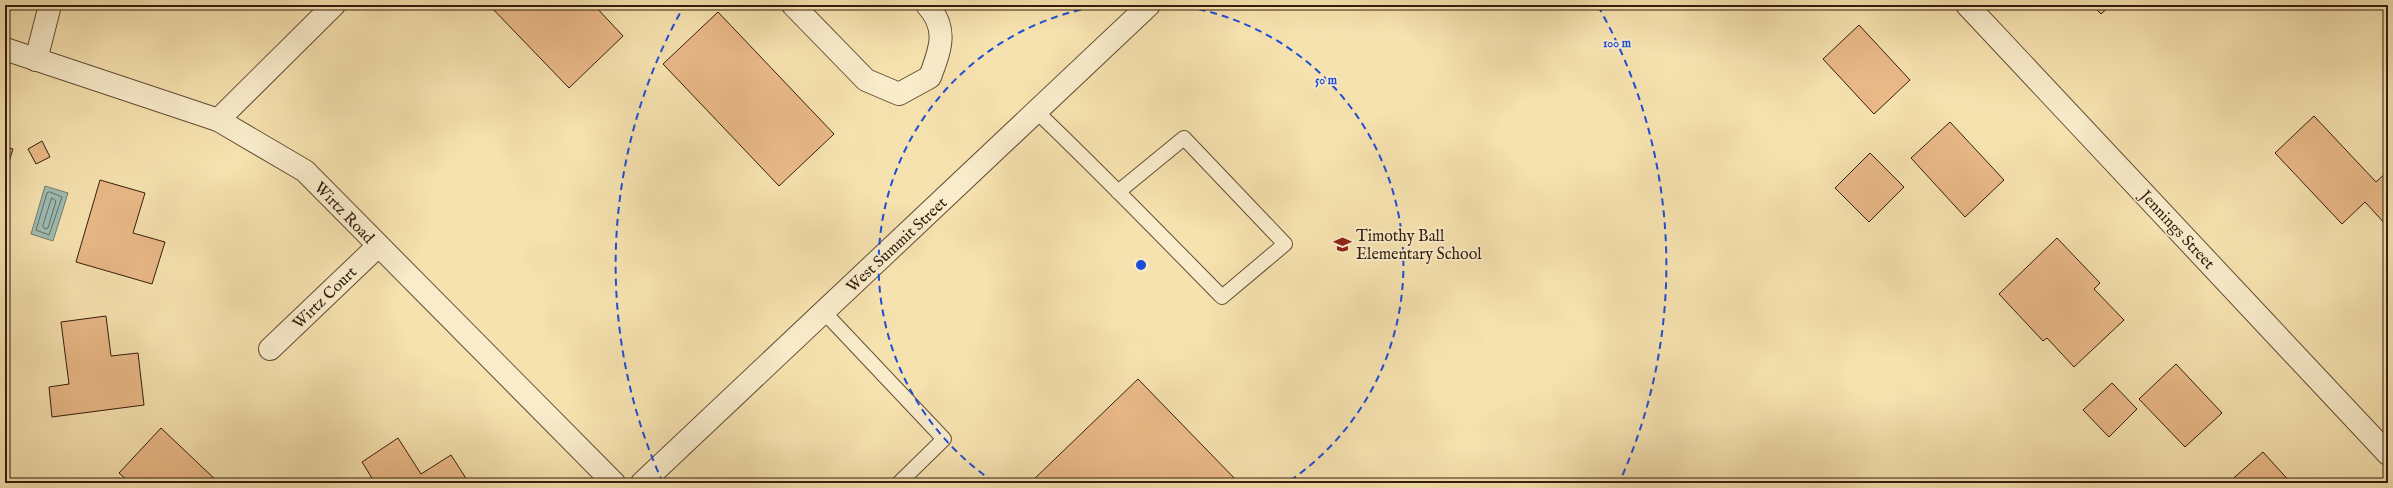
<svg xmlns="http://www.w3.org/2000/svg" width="2393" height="488" viewBox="0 0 2393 488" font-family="'IM FELL English',serif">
<rect width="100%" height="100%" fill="#f6e2af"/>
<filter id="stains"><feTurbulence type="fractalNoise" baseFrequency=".005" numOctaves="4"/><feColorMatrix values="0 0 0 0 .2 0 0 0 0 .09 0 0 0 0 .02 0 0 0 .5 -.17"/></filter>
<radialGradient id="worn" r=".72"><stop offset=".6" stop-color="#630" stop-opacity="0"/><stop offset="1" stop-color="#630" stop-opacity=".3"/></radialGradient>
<path fill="#9ebcb3" stroke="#747c71" d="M 45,186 L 68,193 L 53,241 L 31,234 Z"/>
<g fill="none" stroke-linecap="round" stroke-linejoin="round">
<g stroke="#696c60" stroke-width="1">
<path d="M 50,192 L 62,197 L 49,235 L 36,230 L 47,193 Z"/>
<path d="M 52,198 L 56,201 L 48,228 L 45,229 L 43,226 Z"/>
</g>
</g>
<g fill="#eab988" stroke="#341d0d">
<path d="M 489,5 L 594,5 L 623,36 L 569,88 Z"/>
<path d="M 2092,5 L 2111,5 L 2101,14 Z"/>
<path d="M 718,12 L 834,134 L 779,186 L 663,64 Z"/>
<path d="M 1859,25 L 1910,80 L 1874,114 L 1823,59 Z"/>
<path d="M 2314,116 L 2376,182 L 2388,171 L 2388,227 L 2365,202 L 2342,224 L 2275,153 Z"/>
<path d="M 1950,122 L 2004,180 L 1965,217 L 1911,158 Z"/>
<path d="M 42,141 L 50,157 L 36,164 L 28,149 Z"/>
<path d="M 5,147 L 13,149 L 5,174 Z"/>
<path d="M 1870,153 L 1904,187 L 1869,222 L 1835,188 Z"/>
<path d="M 100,180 L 145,193 L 133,233 L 165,242 L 152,284 L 76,262 Z"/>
<path d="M 2057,238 L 2100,283 L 2094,289 L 2124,320 L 2074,367 L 2047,338 L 2043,341 L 1999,294 Z"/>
<path d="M 106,316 L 111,356 L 138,353 L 144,405 L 52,417 L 49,387 L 69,384 L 61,322 Z"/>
<path d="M 2176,364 L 2222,413 L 2185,447 L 2139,399 Z"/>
<path d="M 1138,379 L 1239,483 L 1030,483 Z"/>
<path d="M 2112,383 L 2137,409 L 2109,437 L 2083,410 Z"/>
<path d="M 161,428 L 219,483 L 130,483 L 119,473 Z"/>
<path d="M 398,438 L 421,474 L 451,455 L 469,483 L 375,483 L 362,462 Z"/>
<path d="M 2263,452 L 2291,483 L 2228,483 Z"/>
</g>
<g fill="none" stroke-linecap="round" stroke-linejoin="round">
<defs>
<g id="service">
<path d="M 1037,112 C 1100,172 1161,235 1222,297 L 1285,244 L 1184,138 L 1118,192"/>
<path d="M 824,312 L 944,439 L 899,483"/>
</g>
<g id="minor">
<path d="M 793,5 L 866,80 L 899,94 L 930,77 C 940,50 949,29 927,5"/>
<path d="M 1967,5 L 2388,454"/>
<path d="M 5,49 L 218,120 L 305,171 L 614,483"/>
<path d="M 36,60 L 50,5"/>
<path d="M 218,120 L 334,5"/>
<path d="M 270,349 L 378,246"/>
</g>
<path id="tertiary" d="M 642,483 L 1149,5"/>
</defs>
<use href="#service" stroke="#644e36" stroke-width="16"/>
<use href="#minor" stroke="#644e36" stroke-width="24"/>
<use href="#tertiary" stroke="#644e36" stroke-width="24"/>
<use href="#service" stroke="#f9eccb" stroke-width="14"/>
<use href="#minor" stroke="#f9eccb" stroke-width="22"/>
<use href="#tertiary" stroke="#f9eccb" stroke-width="22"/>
</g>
<g fill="none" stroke="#1d4ed8" stroke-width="2" stroke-dasharray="7 5">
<path d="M994 482A262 262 0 0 1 1107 5M1175 5A262 262 0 0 1 1288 482"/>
<path d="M663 483A525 525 0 0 1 684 6M1598 6A525 525 0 0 1 1619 483"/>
</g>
<defs>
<symbol id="school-bare" viewBox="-9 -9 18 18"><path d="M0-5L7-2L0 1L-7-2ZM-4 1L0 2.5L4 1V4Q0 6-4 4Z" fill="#8f2418" stroke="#f9eccb" stroke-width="2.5" paint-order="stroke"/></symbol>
</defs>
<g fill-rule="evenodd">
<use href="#school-bare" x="1330" y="232" width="25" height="25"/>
</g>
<g text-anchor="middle" stroke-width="3.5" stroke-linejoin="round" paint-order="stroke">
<g font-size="16" fill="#341d0d" stroke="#f9eccb">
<text transform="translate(345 212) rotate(46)" y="6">Wirtz Road</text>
<text transform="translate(2178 229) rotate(47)" y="6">Jennings Street</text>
<text transform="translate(896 244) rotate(-43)" y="6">West Summit Street</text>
<text transform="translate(324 297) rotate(-44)" y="6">Wirtz Court</text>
</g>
<g font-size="16" fill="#341d0d" stroke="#f9eccb" text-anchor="start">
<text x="1356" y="241">Timothy Ball<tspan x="1356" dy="18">Elementary School</tspan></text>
</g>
</g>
<circle cx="1141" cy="265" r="6" fill="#1d4ed8" stroke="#f9eccb" stroke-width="2"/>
<g font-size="12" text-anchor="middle" font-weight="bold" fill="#1d4ed8" stroke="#f9eccb" stroke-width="3.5" stroke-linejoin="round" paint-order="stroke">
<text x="1617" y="47">100 m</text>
<text x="1326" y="84">50 m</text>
</g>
<rect width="2393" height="488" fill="none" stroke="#f6e2af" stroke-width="20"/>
<rect x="6" y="6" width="2381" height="476" fill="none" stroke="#341d0d" stroke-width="2"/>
<rect x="10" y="10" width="2373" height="468" fill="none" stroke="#341d0d"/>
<rect width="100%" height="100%" filter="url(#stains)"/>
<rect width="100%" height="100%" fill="url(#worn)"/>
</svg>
